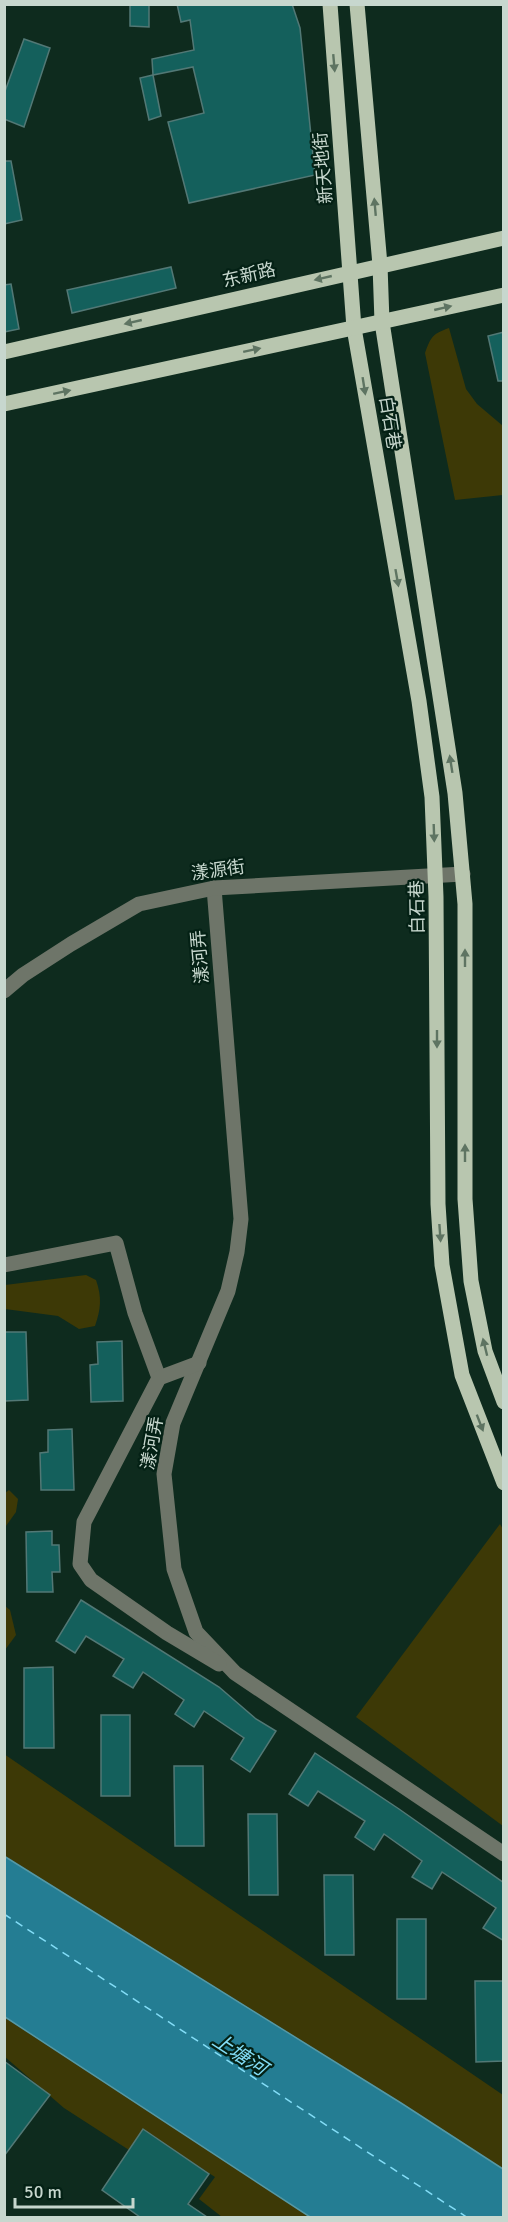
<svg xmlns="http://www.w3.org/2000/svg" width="508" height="2222" viewBox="0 0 508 2222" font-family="Signika,'Noto Sans SC',sans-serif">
<rect width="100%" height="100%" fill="#0e2b1e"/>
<g fill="#3d3906">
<path d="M 449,328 L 466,389 L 477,404 L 503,426 L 503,495 L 455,500 L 425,353 C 431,337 432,334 449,328 Z"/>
<path d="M 86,1275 L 96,1280 C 102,1297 101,1309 95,1326 L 79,1329 L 58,1316 L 5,1309 L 5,1285 Z"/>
<path d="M 9,1490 L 18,1499 L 16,1512 L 6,1526 L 5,1493 Z"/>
<path d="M 500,1524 L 504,1531 L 503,1826 L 356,1717 Z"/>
<path d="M 5,1606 L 10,1610 L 16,1635 L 5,1650 Z"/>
<path d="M 4,1754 L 503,2095 L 503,2169 L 401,2103 L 5,1856 Z"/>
<path d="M 4,2017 L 310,2217 L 222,2217 L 199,2199 L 215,2177 L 143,2130 L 129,2150 L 64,2108 L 5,2057 Z"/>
</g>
<path fill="#247d93" stroke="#5598a5" stroke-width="1.5" d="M 4,1856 L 401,2103 L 503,2169 L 503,2217 L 310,2217 L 5,2017 Z"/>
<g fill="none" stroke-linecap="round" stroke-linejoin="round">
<path stroke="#83ddf7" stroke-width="1.5" stroke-dasharray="8 6" stroke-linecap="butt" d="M 4,1914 L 468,2218"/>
</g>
<g fill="#14605c" stroke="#527875" stroke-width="1.5">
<path d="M 130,4 L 149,4 L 149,27 L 130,26 Z"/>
<path d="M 177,4 L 292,4 L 300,28 L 315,175 L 189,203 L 168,122 L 204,113 L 193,67 L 153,75 L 152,59 L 194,50 L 190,20 L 181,22 Z"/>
<path d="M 24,39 L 50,48 L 24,127 L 4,119 L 4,94 Z"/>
<path d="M 153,75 L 161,116 L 149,120 L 140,78 Z"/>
<path d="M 4,161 L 11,161 L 22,220 L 4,224 Z"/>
<path d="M 171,267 L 176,288 L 72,313 L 67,290 Z"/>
<path d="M 11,284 L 19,329 L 4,332 L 4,285 Z"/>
<path d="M 504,332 L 504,381 L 498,381 L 488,336 Z"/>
<path d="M 4,1332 L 26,1332 L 28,1400 L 5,1401 Z"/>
<path d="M 122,1341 L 123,1401 L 91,1402 L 90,1365 L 98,1364 L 97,1342 Z"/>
<path d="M 72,1429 L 74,1490 L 41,1490 L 40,1453 L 48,1452 L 48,1430 Z"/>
<path d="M 52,1531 L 52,1545 L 59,1545 L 60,1572 L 52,1572 L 53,1592 L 27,1592 L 26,1532 Z"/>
<path d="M 81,1600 L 219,1687 L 256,1719 L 276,1731 L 250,1772 L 231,1759 L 244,1738 L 204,1711 L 194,1727 L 175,1714 L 184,1700 L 143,1672 L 133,1688 L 113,1676 L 124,1659 L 86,1636 L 75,1653 L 56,1641 Z"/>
<path d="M 53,1667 L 54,1748 L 24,1748 L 24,1668 Z"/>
<rect x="101" y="1715" width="29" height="81"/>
<path d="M 315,1753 L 399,1809 L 504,1883 L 504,1941 L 483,1928 L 496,1908 L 442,1872 L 432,1889 L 412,1877 L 422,1861 L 384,1834 L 374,1850 L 355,1837 L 365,1821 L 318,1791 L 308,1806 L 289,1794 Z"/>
<path d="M 174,1766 L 203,1766 L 204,1846 L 175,1846 Z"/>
<path d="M 248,1814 L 277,1814 L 278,1895 L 249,1895 Z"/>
<path d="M 324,1875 L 353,1875 L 354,1955 L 325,1955 Z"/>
<rect x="397" y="1919" width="29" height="80"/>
<path d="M 475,1981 L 504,1981 L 504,2061 L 476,2062 Z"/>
<path d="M 4,2061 L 50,2095 L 4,2156 Z"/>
<path d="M 143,2129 L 209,2174 L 188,2204 L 207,2217 L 140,2217 L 102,2190 Z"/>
</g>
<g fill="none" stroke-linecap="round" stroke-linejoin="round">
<g stroke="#6e7569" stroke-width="15">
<path d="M 214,888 L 241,1219 L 237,1252 L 228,1291 L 173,1423 L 164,1474 L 174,1569 L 196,1632 L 235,1673 L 504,1854"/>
<path d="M 4,991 L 23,975 L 71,944 L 139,904 L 214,888 L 463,874"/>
<path d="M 4,1265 L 116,1243 L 135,1313 L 159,1378"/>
<path d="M 199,1363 L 159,1378 L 84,1522 L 80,1564 L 91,1580 L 167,1633 L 219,1664"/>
</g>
<g stroke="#b8c6af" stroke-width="15">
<path d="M 330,4 L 354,328 L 419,701 L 432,797 L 436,897 L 438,1204 L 442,1265 L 462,1375 L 504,1483"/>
<path d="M 357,4 L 380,265 L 382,322 L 455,793 L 465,904 L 465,1199 L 471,1281 L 485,1351 L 504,1402"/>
<path d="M 4,352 L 504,238"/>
<path d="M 4,404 L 504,295"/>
</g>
</g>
<defs><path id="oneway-solid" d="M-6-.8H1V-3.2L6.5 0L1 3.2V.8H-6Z" transform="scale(1.5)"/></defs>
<g fill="#5e7462">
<use href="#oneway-solid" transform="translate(334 63) rotate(85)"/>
<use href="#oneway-solid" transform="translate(375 207) rotate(-95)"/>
<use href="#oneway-solid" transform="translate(323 278) rotate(167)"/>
<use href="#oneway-solid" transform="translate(443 308) rotate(-13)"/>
<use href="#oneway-solid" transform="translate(133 322) rotate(167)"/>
<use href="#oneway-solid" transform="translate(252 350) rotate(-12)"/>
<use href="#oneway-solid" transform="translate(364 386) rotate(81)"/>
<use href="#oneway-solid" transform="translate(62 392) rotate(-12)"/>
<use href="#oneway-solid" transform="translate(397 578) rotate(80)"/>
<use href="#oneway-solid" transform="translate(451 764) rotate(-99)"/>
<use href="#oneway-solid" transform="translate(434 833) rotate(88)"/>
<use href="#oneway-solid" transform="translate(465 958) rotate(-90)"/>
<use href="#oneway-solid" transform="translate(437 1039) rotate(90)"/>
<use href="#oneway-solid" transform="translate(465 1153) rotate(-90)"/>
<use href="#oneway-solid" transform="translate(440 1233) rotate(86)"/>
<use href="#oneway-solid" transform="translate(485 1347) rotate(-104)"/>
<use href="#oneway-solid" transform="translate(480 1423) rotate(69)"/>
</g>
<g text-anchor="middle" stroke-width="4.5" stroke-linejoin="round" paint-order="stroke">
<g font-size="18" fill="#c7d7ce" stroke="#042115">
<text transform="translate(323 168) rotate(-95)" y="6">新天地街</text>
<text transform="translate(249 275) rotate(-13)" y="6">东新路</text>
<text transform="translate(390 423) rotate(81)" y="6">白石巷</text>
<text transform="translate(218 870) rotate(-8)" y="6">漾源街</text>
<text transform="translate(417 907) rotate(-91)" y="6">白石巷</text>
<text transform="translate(200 957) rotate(-95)" y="6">漾河弄</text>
<text transform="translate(152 1443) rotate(-80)" y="6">漾河弄</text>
</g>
<g font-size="20" font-style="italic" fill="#83ddf7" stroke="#042115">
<text transform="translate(240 2054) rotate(33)" y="7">上塘河</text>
</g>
</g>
<rect width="508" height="2222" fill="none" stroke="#c7d7ce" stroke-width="12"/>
<path d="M15 2198v9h118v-9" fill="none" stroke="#c7d7ce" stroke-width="3"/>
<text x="24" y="2198" font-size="18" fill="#c7d7ce" stroke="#042115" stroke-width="4.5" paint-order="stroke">50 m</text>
</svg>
